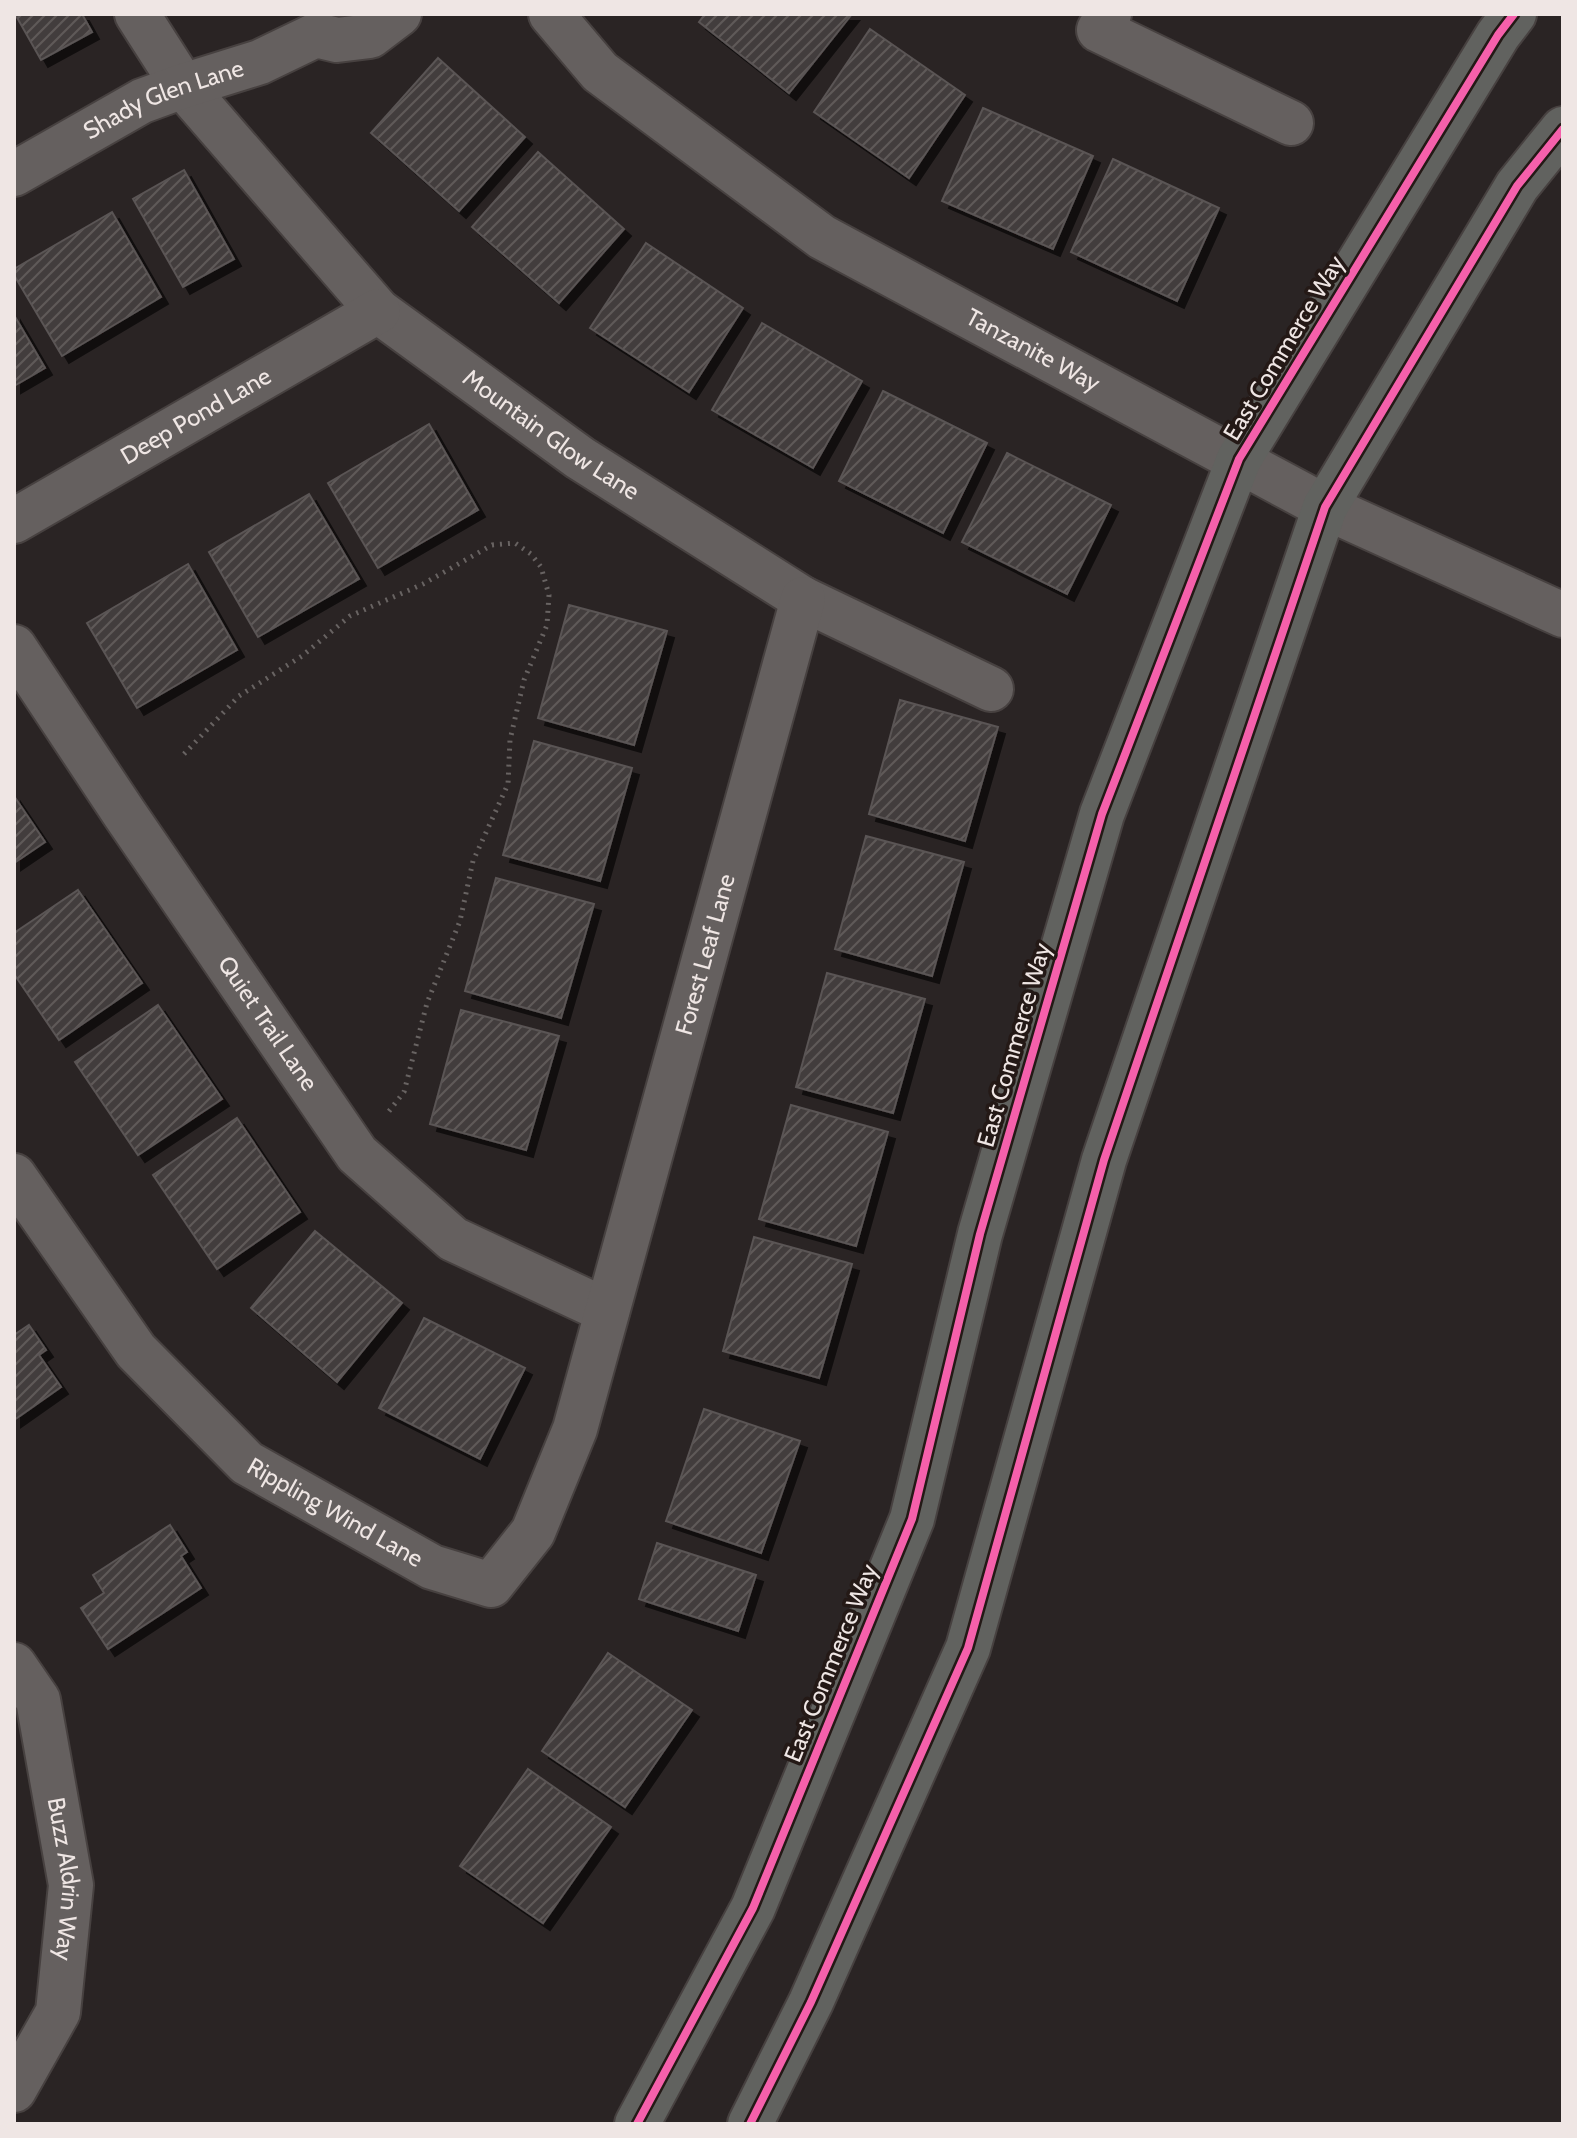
<svg xmlns="http://www.w3.org/2000/svg" width="1577" height="2138" viewBox="0 0 1577 2138" font-family="Cabin,sans-serif">
<defs>
<pattern id="building-hatch" width="6" height="6" patternUnits="userSpaceOnUse" patternTransform="scale(2)"><rect width="6" height="6" fill="#433e3d"/><path d="M-1 1l2-2M0 6l6-6M5 7l2-2" fill="none" stroke="#5e5a59"/></pattern>
<filter id="shadow"><feDropShadow dx="7" dy="7" stdDeviation="0" flood-color="#0009"/></filter>
</defs>
<rect width="100%" height="100%" fill="#2a2424"/>
<g fill="url(#building-hatch)" stroke="#5a5454" stroke-width="2" filter="url(#shadow)">
<path d="M 15,14 L 82,14 L 92,32 L 41,60 Z"/>
<path d="M 705,14 L 852,14 L 789,93 L 699,22 Z"/>
<path d="M 870,29 L 965,95 L 909,178 L 814,112 Z"/>
<path d="M 438,58 L 525,137 L 459,211 L 371,133 Z"/>
<path d="M 983,108 L 1093,156 L 1053,249 L 942,201 Z"/>
<path d="M 538,152 L 624,229 L 559,303 L 472,227 Z"/>
<path d="M 1113,159 L 1219,208 L 1177,301 L 1071,252 Z"/>
<path d="M 184,170 L 234,259 L 183,287 L 133,199 Z"/>
<path d="M 112,212 L 161,297 L 62,356 L 14,275 L 14,269 Z"/>
<path d="M 646,243 L 743,308 L 689,392 L 590,328 Z"/>
<path d="M 14,315 L 45,368 L 14,386 Z"/>
<path d="M 762,323 L 862,381 L 813,468 L 712,410 Z"/>
<path d="M 883,391 L 987,443 L 943,533 L 839,481 Z"/>
<path d="M 429,424 L 478,510 L 378,568 L 328,483 Z"/>
<path d="M 1007,453 L 1111,505 L 1067,594 L 962,542 Z"/>
<path d="M 309,494 L 359,579 L 258,637 L 209,552 Z"/>
<path d="M 188,564 L 237,650 L 137,708 L 87,623 Z"/>
<path d="M 569,605 L 667,631 L 634,745 L 538,718 Z"/>
<path d="M 900,700 L 998,727 L 965,841 L 869,814 Z"/>
<path d="M 534,741 L 632,768 L 600,881 L 503,855 Z"/>
<path d="M 14,796 L 45,842 L 14,863 Z"/>
<path d="M 866,836 L 964,862 L 932,976 L 835,949 Z"/>
<path d="M 496,878 L 594,904 L 561,1018 L 465,991 Z"/>
<path d="M 78,890 L 142,983 L 59,1040 L 14,974 L 14,933 Z"/>
<path d="M 827,973 L 925,999 L 893,1113 L 796,1087 Z"/>
<path d="M 158,1005 L 222,1099 L 138,1155 L 75,1062 Z"/>
<path d="M 461,1010 L 559,1036 L 526,1150 L 430,1124 Z"/>
<path d="M 791,1105 L 888,1132 L 856,1246 L 759,1219 Z"/>
<path d="M 237,1118 L 300,1212 L 217,1269 L 153,1175 Z"/>
<path d="M 315,1231 L 402,1303 L 337,1382 L 251,1308 Z"/>
<path d="M 754,1237 L 852,1264 L 819,1378 L 723,1351 Z"/>
<path d="M 424,1318 L 525,1368 L 480,1459 L 379,1408 Z"/>
<path d="M 29,1325 L 46,1350 L 39,1355 L 61,1387 L 14,1420 L 14,1335 Z"/>
<path d="M 704,1409 L 800,1441 L 761,1553 L 666,1521 Z"/>
<path d="M 170,1525 L 187,1552 L 181,1556 L 201,1588 L 108,1649 L 81,1608 L 104,1593 L 93,1575 Z"/>
<path d="M 657,1543 L 756,1575 L 738,1631 L 639,1599 Z"/>
<path d="M 608,1653 L 692,1710 L 625,1807 L 542,1751 Z"/>
<path d="M 528,1769 L 611,1827 L 543,1923 L 460,1866 Z"/>
</g>
<g fill="none" stroke-linecap="round" stroke-linejoin="round">
<defs>
<g id="minor">
<path id="s1" d="M 137,14 L 183,86 L 378,311 L 580,458 L 803,599 L 991,689"/>
<path id="s2" d="M 551,14 L 600,72 L 822,237 L 1325,507 L 1563,615"/>
<path d="M 1109,14 L 1099,30 L 1291,123"/>
<path id="s3" d="M 14,174 L 142,101 L 183,86 L 260,62 L 316,35 L 337,40 L 370,36 L 399,14"/>
<path id="s4" d="M 14,521 L 378,311"/>
<path id="s5" d="M 14,647 L 124,813 L 357,1154 L 453,1239 L 607,1311"/>
<path id="s6" d="M 14,1176 L 136,1351 L 247,1463 L 432,1567 L 491,1585 L 533,1532 L 575,1429 L 803,599"/>
<path id="s7" d="M 14,1665 L 38,1700 L 71,1885 L 58,2012 L 14,2090"/>
</g>
<g id="major">
<path d="M 637,2124 L 753,1908 L 912,1519 L 980,1234 L 1102,814 L 1239,459 L 1498,35 L 1514,14"/>
<path d="M 750,2124 L 811,2002 L 968,1648 L 1104,1160 L 1325,507 L 1517,186 L 1563,129"/>
</g>
</defs>
<use href="#minor" stroke="#474140" stroke-width="48"/>
<use href="#major" stroke="#474140" stroke-width="48"/>
<path stroke="#686362" stroke-width="5" stroke-dasharray="2 6" stroke-linecap="butt" d="M 184,754 L 239,696 L 302,656 L 350,616 L 423,584 L 492,545 L 515,543 L 531,554 L 541,567 L 549,595 L 547,625 L 524,680 L 510,740 L 508,784 L 473,861 L 460,921 L 427,1003 L 404,1092 L 386,1115"/>
<use href="#minor" stroke="#65605f" stroke-width="44"/>
<use href="#major" stroke="#61625f" stroke-width="44"/>
<defs>
<g id="cycleway">
<path d="M 637,2124 L 753,1908 L 912,1519 L 980,1234 L 1102,814 L 1239,459 L 1498,35 L 1514,14"/>
<path d="M 750,2124 L 811,2002 L 968,1648 L 1104,1160 L 1325,507 L 1517,186 L 1563,129"/>
</g>
</defs>
<use href="#cycleway" stroke="#241916" stroke-width="13"/>
<use href="#cycleway" stroke="#f560ab" stroke-width="8"/>
</g>
<g text-anchor="middle" stroke-width="7" stroke-linejoin="round" paint-order="stroke">
<g font-size="24" fill="#efe6e4" stroke="#241916">
<text dy="8" stroke="none"><textPath href="#s3" startOffset="168">Shady Glen Lane</textPath></text>
<text transform="translate(1284 348) rotate(-59)" y="8">East Commerce Way</text>
<text dy="8" stroke="none"><textPath href="#s2" startOffset="592">Tanzanite Way</textPath></text>
<text dy="8" stroke="none"><textPath href="#s4" startOffset="210">Deep Pond Lane</textPath></text>
<text dy="8" stroke="none"><textPath href="#s1" startOffset="596">Mountain Glow Lane</textPath></text>
<text dy="8" stroke="none"><textPath href="#s6" startOffset="1316">Forest Leaf Lane</textPath></text>
<text dy="8" stroke="none"><textPath href="#s5" startOffset="454">Quiet Trail Lane</textPath></text>
<text transform="translate(1014 1045) rotate(-74)" y="8">East Commerce Way</text>
<text dy="8" stroke="none"><textPath href="#s6" startOffset="472">Rippling Wind Lane</textPath></text>
<text transform="translate(831 1663) rotate(-68)" y="8">East Commerce Way</text>
<text dy="8" stroke="none"><textPath href="#s7" startOffset="224">Buzz Aldrin Way</textPath></text>
</g>
</g>
<rect width="1577" height="2138" fill="none" stroke="#efe6e4" stroke-width="32"/>
</svg>
